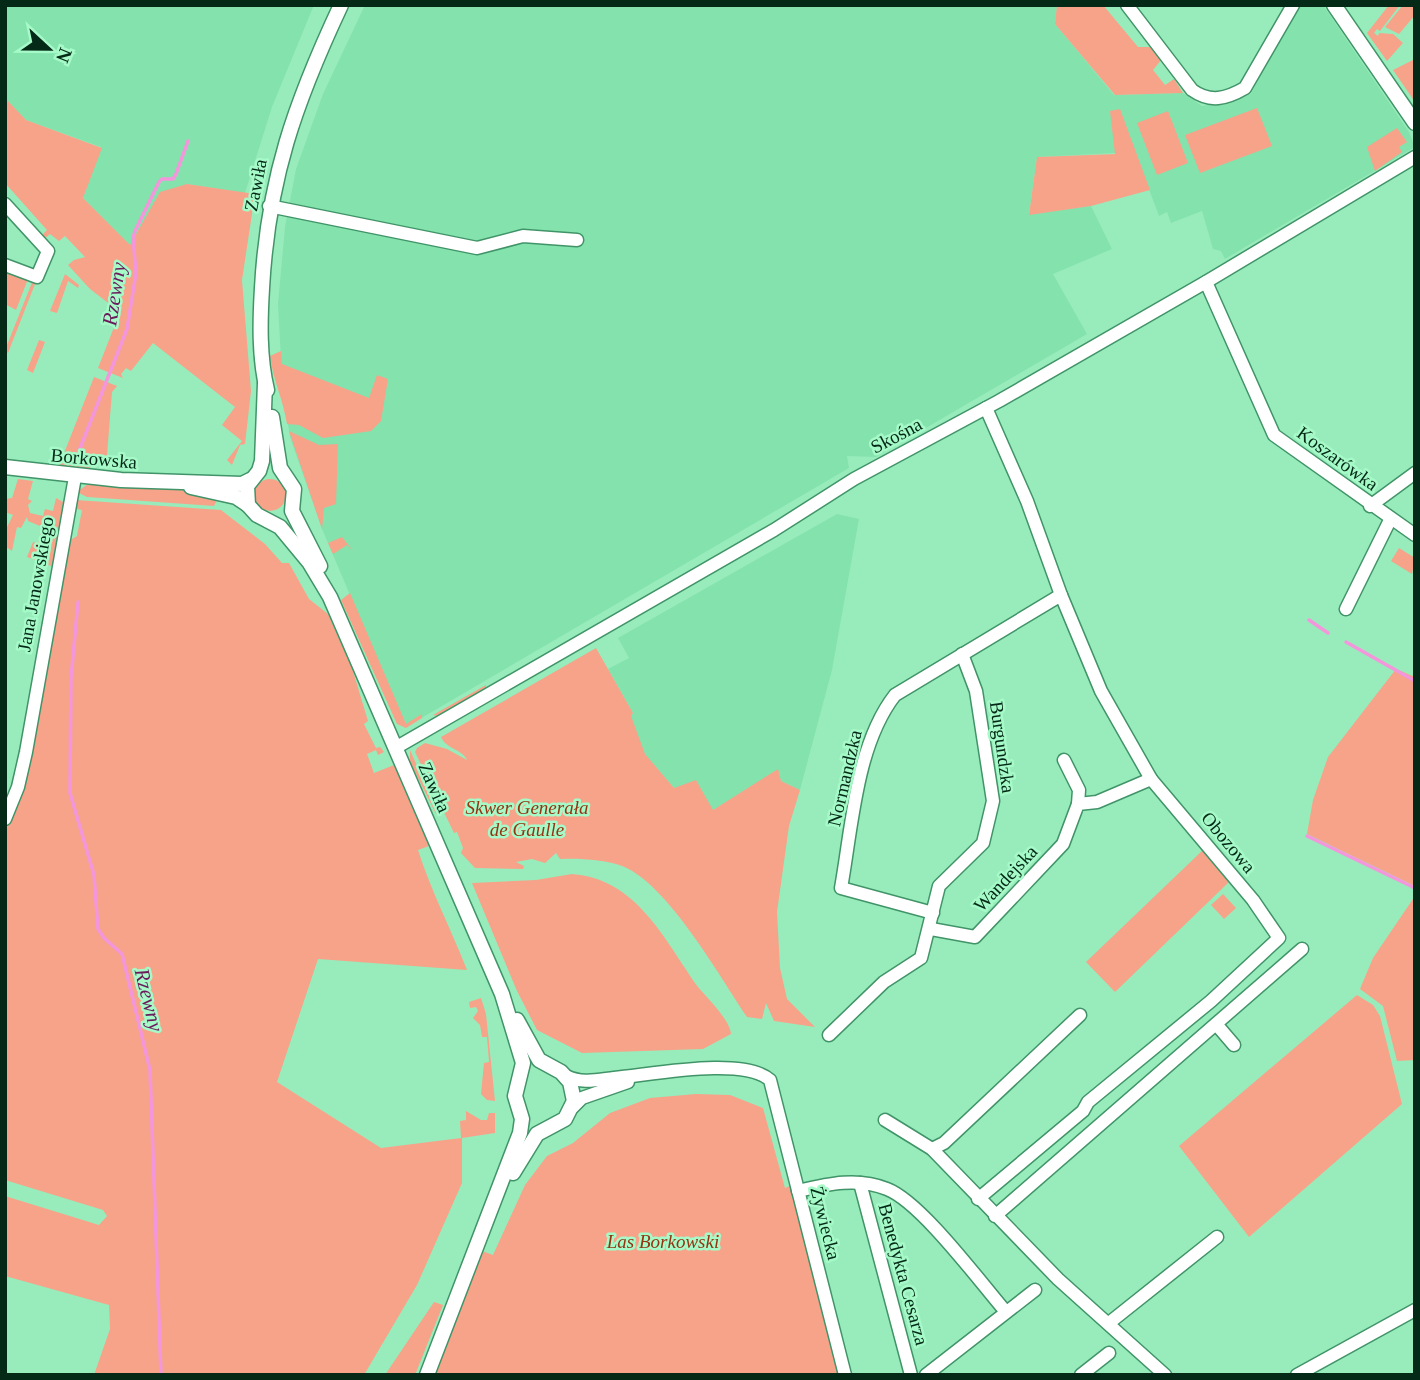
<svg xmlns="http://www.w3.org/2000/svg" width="1420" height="1380" viewBox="0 0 1420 1380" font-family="'Times New Roman',serif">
<rect width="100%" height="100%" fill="#98ecbb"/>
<g fill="#84e2ad">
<path d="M 5,5 L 314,5 L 272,107 L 245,193 L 187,184 L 130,246 L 83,198 L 101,147 L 26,120 L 5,98 Z"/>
<path d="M 365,5 L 1057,5 L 1055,24 L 1114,95 L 1183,93 L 1202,106 L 1234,101 L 1251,94 L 1296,5 L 1323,5 L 1409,132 L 1415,147 L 1225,259 L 1221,251 L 1213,249 L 1202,211 L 1171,223 L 1167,212 L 1159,216 L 1135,152 L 1037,157 L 1029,214 L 1091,206 L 1112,249 L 1053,274 L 1087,334 L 876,457 L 847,456 L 849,468 L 406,727 L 322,529 L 290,437 L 283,395 L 278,304 L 285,227 L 296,169 L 323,94 Z"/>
<path d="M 837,514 L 859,519 L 832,670 L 800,790 L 781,781 L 778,770 L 713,810 L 674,788 L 644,754 L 630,716 L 633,713 L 608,669 L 629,658 L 618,638 Z"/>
</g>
<g fill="#f6a38a">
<path d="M 1057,5 L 1103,5 L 1138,47 L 1150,47 L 1162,59 L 1153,70 L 1165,85 L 1174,79 L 1183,93 L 1115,95 L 1055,24 Z"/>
<path d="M 1389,5 L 1400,5 L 1380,31 L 1377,29 L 1374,33 L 1378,36 L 1379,33 L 1393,34 L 1403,43 L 1387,61 L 1367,33 Z"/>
<path d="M 1403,5 L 1415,5 L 1415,15 L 1399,34 L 1385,27 Z"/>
<path d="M 1415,59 L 1415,102 L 1393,70 Z"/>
<path d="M 5,98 L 26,120 L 102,148 L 83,198 L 130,245 L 160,192 L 187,184 L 255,194 L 242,280 L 251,391 L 245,444 L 240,445 L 232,465 L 227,460 L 242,441 L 222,425 L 235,407 L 153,343 L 131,371 L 126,368 L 121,374 L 123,378 L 98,368 L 120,312 L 90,289 L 68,265 L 74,260 L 85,257 L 65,236 L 59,241 L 50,234 L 44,239 L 41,236 L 47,230 L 5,183 Z"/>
<path d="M 1257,108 L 1272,146 L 1200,173 L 1185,135 Z"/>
<path d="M 1120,109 L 1150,190 L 1091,206 L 1029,215 L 1037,157 L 1115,154 L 1110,111 Z"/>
<path d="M 1168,111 L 1188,163 L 1157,175 L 1137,123 Z"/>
<path d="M 1397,128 L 1407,142 L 1399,147 L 1402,152 L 1375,171 L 1367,147 Z"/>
<path d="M 5,270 L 28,279 L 16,310 L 5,304 Z"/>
<path d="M 65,274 L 79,285 L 78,288 L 68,281 L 57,313 L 50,311 Z"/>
<path d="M 33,280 L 38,282 L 35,284 L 8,353 L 5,350 Z"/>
<path d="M 39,340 L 45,342 L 33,373 L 27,370 Z"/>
<path d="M 281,351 L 282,364 L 369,398 L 377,375 L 388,379 L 381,421 L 371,431 L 323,438 L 299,425 L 287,424 C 283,399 273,380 270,356 Z"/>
<path d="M 94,377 L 117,386 L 112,392 L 107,455 L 88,469 L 59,466 Z"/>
<path d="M 289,431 L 319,445 L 338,444 L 336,504 L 324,508 L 322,529 Z"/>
<circle cx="270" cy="495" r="16"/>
<path d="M 18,479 L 33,481 L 28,499 L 32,501 L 28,505 L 30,513 L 43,516 L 45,509 L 53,511 L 56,498 L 63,502 L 52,566 L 48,565 L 48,557 L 45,564 L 27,557 L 33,542 L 38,544 L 43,523 L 40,526 L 28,521 L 27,517 L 21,528 L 17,527 L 12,551 L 5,546 L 5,531 L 13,515 L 5,512 L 5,499 L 12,498 Z"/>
<path d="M 88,484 L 192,491 L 218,498 L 214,506 L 87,497 L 77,492 Z"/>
<path d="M 76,500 L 221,510 L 265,544 L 282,563 L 289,563 L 309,599 L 328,614 L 352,668 L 368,721 L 364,724 L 376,748 L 380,747 L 384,752 L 378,755 L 376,750 L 367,754 L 374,773 L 394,765 L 429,846 L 418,850 C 431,891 451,929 467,970 L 318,959 L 277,1082 L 381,1148 L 461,1138 L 460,1121 L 466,1120 L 466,1111 L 481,1120 L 487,1120 L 489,1113 L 495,1113 L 495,1133 L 462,1138 L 462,1183 L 417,1285 L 364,1375 L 94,1375 L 110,1329 L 109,1305 L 5,1276 L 5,1196 L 99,1225 L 107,1216 L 103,1210 L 5,1180 L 5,833 L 18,802 L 69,541 L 77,536 L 82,510 L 72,508 Z"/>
<path d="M 342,537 L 353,551 L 347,545 L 333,554 L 328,543 Z"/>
<path d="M 1399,548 L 1415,558 L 1412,574 L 1391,561 Z"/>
<path d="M 350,593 L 406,724 L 422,714 L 422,718 L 406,728 L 397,724 L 341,600 Z"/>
<path d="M 596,648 L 633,713 L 631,716 L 645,754 L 674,788 L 696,780 L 713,810 L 778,769 L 781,781 L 800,790 L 789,826 L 777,912 L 780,968 L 787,999 L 815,1027 L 774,1021 L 766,1003 L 762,1019 L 747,1017 C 720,977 667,883 622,866 C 607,860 579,858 560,859 L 556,853 L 545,863 L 532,859 L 516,862 L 524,866 L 523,869 L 475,868 L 461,853 L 463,848 L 457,832 L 454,833 L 415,752 L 417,748 L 425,743 L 447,749 L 467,760 C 462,749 446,749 441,737 Z"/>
<path d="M 1396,669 L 1415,677 L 1415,886 L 1307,834 L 1313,800 L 1328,757 Z"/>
<path d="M 486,685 L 486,689 L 439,716 L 433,715 Z"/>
<path d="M 410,750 L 438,813 L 436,814 L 410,762 Z"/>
<path d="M 1204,849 L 1224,872 L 1229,882 L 1115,992 L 1086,962 Z"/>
<path d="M 572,874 C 637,879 664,939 698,987 C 708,999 730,1020 731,1034 L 703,1049 L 582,1053 L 537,1030 L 517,991 L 472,883 L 536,880 Z"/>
<path d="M 1223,894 L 1236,908 L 1224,919 L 1211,905 Z"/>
<path d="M 1415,896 L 1415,1060 L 1397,1061 L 1383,1006 L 1360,989 L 1373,958 Z"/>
<path d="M 1357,995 L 1373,1005 L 1380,1016 L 1402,1104 L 1249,1237 L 1179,1146 Z"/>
<path d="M 481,998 L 486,1014 L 495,1101 L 487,1100 L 481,1094 L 484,1063 L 489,1062 L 487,1037 L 482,1037 L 480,1025 L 473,1018 L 478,1011 L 476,1007 L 470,1008 L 469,1002 Z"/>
<path d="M 696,1094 L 730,1095 L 763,1108 L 785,1188 L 790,1186 L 839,1375 L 435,1375 L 482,1251 L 493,1255 L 525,1185 L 547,1156 L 573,1143 L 610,1113 L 650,1098 Z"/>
<path d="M 434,1302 L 443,1305 L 415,1375 L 385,1375 Z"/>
</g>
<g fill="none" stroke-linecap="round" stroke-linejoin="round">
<g stroke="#f496db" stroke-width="3.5">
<path d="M 75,461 L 127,329 L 136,273 L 133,238 L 135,231 L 159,182 L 162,179 L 173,179 L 176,174 L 188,141"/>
<path d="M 78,602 L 71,678 L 70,793 L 94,875 L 98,929 L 104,938 L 122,954 L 150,1070 L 161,1375"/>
<path d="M 1309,620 L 1328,633"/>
<path d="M 1346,642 L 1415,681"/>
<path d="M 1307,836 L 1415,888"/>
</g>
<defs>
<g id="minor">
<path d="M 1127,5 L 1192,90 C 1210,103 1226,99 1245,88 L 1293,5"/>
<path d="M 5,204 L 48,251 L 37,277 L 5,265"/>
<path d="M 269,206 L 477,248 L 523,236 L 577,240"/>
<path d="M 1206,282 L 1274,435 L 1415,535"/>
<path d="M 1370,506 L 1415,473"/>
<path d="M 1346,609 L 1390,520"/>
<path d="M 397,747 L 774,530 L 854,479 L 999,401 L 1206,282 L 1415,157"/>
<path d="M 1064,760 L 1079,790 L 1078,804"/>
<path d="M 5,819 L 18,787 L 26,752 L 75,477"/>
<path d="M 933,913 L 841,888 C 852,827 856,745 895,695 L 1061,595"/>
<path d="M 931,929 L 975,937 L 1063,844 L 1078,804 L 1097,802 L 1151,779"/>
<path d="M 1216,1024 L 1234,1045"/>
<path d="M 829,1035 L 884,982 L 921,958 L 939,886 L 983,843 L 993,801 L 976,691 L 962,654"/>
<path d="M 566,1076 C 582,1084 597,1080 614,1078 C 650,1075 743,1056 770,1080 L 845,1375"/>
<path d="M 573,1107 L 582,1098 L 628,1082"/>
<path d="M 885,1120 L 932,1149 L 1058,1279 L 1165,1375"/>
<path d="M 932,1149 L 944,1143 L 1080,1015"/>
<path d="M 860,1183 L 911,1375"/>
<path d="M 798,1191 C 828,1184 857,1177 887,1189 C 921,1202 980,1282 1006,1312"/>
<path d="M 978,1199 L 1083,1111 L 1088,1102 L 1211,1001 L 1279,938 L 1253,900 L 1151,779 L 1101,691 L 1061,595 L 1027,501 L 986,408"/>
<path d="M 995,1216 L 1302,949"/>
<path d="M 1109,1323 L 1217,1237"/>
<path d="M 926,1375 L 1035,1290"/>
<path d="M 1081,1375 L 1109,1353"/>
<path d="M 1297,1375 L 1415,1310"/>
</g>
<g id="tertiary">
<path d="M 1334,5 L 1415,123"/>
<path d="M 265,383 L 262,461 L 259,471 L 247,486 L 248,505 L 257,515 L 280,527 L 309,562 L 330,597 L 502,994 L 523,1063 L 515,1096 L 522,1119 L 520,1133 L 427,1375"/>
<path d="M 267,390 C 259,357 260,321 262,288 C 268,179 295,103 341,5"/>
<path d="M 272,417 L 280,468 L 294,489 L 292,511 L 320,566"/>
<path d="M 5,467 L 121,480 L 242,484 L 250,480"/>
<path d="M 191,487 L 236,497 L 248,505"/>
<path d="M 513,1173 L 537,1134 L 565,1119 L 574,1101 L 570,1082 L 561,1072 L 539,1060 L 517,1020"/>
</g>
</defs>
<use href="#minor" stroke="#409468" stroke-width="15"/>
<use href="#tertiary" stroke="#409468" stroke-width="17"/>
<use href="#minor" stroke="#fff" stroke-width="12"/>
<use href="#tertiary" stroke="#fff" stroke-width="14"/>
</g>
<g text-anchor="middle" stroke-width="5" stroke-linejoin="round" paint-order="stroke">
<g font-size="19" fill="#042917" stroke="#a5fac8">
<text transform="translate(255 185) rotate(-79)" y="7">Zawiła</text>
<text transform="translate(896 435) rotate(-28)" y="7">Skośna</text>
<text transform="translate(94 458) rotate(5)" y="7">Borkowska</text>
<text transform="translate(1338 458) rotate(36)" y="7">Koszarówka</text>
<text transform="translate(35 584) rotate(-80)" y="7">Jana Janowskiego</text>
<text transform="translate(1003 747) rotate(82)" y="7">Burgundzka</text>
<text transform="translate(844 778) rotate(-77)" y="7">Normandzka</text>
<text transform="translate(435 787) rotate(66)" y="7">Zawiła</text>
<text transform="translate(1229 842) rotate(50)" y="7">Obozowa</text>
<text transform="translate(1005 878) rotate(-47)" y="7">Wandejska</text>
<text transform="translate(826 1223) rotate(76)" y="7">Żywiecka</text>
<text transform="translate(904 1274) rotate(75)" y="7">Benedykta Cesarza</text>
</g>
<g font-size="19" font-style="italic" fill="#943413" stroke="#a5fac8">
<text x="527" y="814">Skwer Generała<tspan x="527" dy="22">de Gaulle</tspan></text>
<text x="663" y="1248">Las Borkowski</text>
</g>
<g font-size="21" font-style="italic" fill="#6c1a5b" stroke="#a5fac8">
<text transform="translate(114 294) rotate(-81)" y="7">Rzewny</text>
<text transform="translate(149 1000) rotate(76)" y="7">Rzewny</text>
</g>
</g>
<rect width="1420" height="1380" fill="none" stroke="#042917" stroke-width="14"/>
<g transform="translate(49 49) rotate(112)" stroke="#a5fac8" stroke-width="5" paint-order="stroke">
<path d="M0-5L12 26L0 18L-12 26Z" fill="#042917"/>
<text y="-10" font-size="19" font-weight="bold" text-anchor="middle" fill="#042917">N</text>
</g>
</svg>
